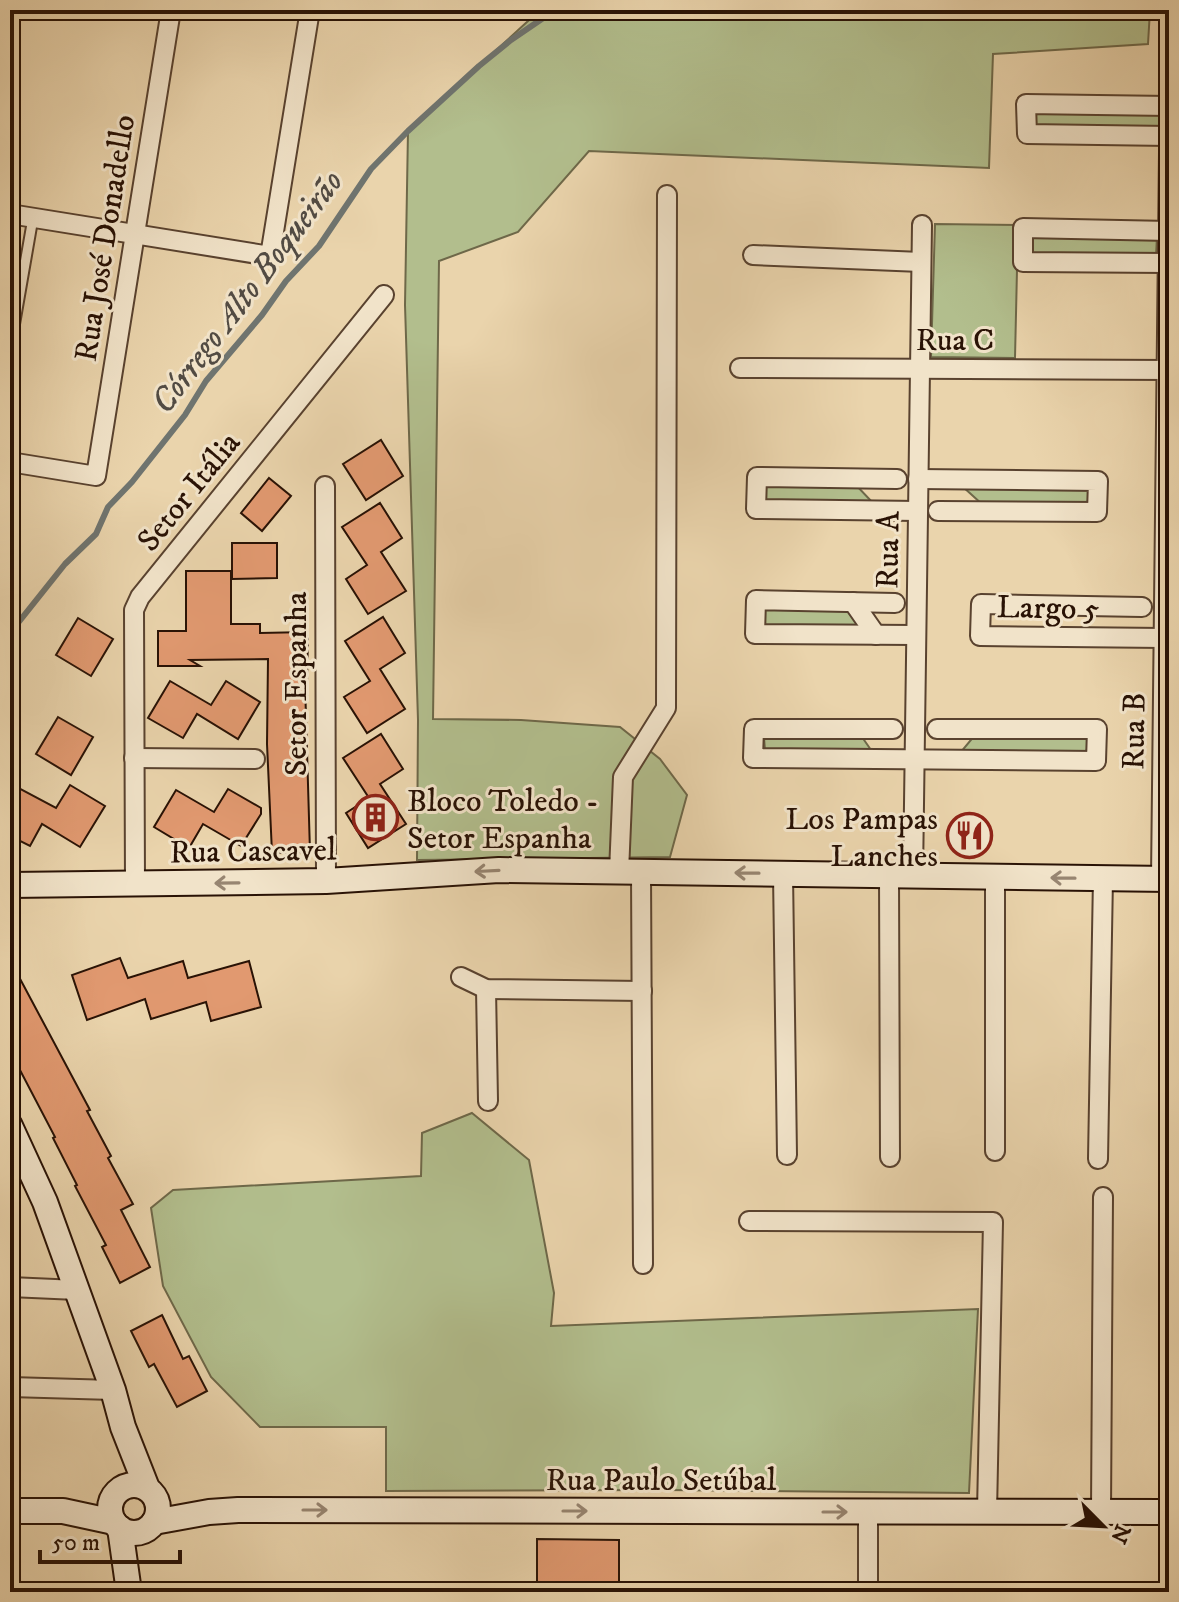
<svg xmlns="http://www.w3.org/2000/svg" width="1179" height="1602" viewBox="0 0 1179 1602" font-family="'IM FELL DW Pica',serif">
<rect width="100%" height="100%" fill="#ead4ac"/>
<filter id="stains"><feTurbulence type="fractalNoise" baseFrequency=".0025" numOctaves="4"/><feColorMatrix values="0 0 0 0 .2 0 0 0 0 .09 0 0 0 0 .02 0 0 0 .5 -.17"/></filter>
<radialGradient id="worn" r=".72"><stop offset=".6" stop-color="#630" stop-opacity="0"/><stop offset="1" stop-color="#630" stop-opacity=".3"/></radialGradient>
<g fill="#b2be8d" stroke="#6e6849" stroke-width="2">
<path d="M 540,10 L 1150,10 L 1148,44 L 993,54 L 989,168 L 589,151 L 518,232 L 439,261 L 433,719 L 521,720 L 620,727 L 660,759 L 687,795 L 670,857 L 417,860 L 418,720 L 405,305 L 408,131 Z"/>
<path d="M 1034,109 L 1160,111 L 1160,131 L 1034,129 Z"/>
<path d="M 935,224 L 1018,225 L 1015,358 L 931,357 Z"/>
<path d="M 1030,235 L 1157,236 L 1156,257 L 1030,256 Z"/>
<path d="M 762,483 L 855,484 L 874,504 L 762,503 Z"/>
<path d="M 962,486 L 1093,488 L 1092,507 L 983,505 Z"/>
<path d="M 763,609 L 849,609 L 863,629 L 762,628 Z"/>
<path d="M 975,735 L 1091,736 L 1090,754 L 960,753 Z"/>
<path d="M 862,737 L 871,750 L 765,750 L 764,738 Z"/>
<path d="M 472,1113 L 529,1160 L 554,1293 L 551,1326 L 978,1309 L 969,1493 L 665,1490 L 386,1491 L 386,1427 L 260,1427 L 211,1377 L 163,1286 L 151,1208 L 173,1190 L 421,1176 L 422,1133 Z"/>
</g>
<g fill="none" stroke-linecap="round" stroke-linejoin="round">
<path stroke="#6f746f" stroke-width="6" d="M 10,633 L 65,564 L 96,534 L 108,507 L 132,482 L 185,415 L 206,381 L 262,315 L 286,281 L 319,246 L 371,169 L 408,131 L 479,66 L 511,40 L 555,10"/>
</g>
<g fill="#e19970" stroke="#291205" stroke-width="2">
<path d="M 381,440 L 403,476 L 366,500 L 343,464 Z"/>
<path d="M 269,478 L 291,496 L 262,531 L 241,513 Z"/>
<path d="M 380,503 L 402,538 L 381,552 L 406,591 L 368,614 L 346,579 L 367,565 L 342,527 Z"/>
<path d="M 232,543 L 277,543 L 277,578 L 232,579 Z"/>
<path d="M 186,571 L 231,571 L 231,624 L 260,624 L 260,633 L 308,632 L 307,683 L 305,683 L 310,852 L 272,853 L 267,744 L 268,659 L 190,660 L 200,666 L 158,666 L 158,631 L 186,631 Z"/>
<path d="M 383,617 L 405,653 L 380,669 L 405,709 L 367,733 L 344,697 L 370,681 L 345,641 Z"/>
<path d="M 78,618 L 113,639 L 91,676 L 56,655 Z"/>
<path d="M 170,681 L 211,705 L 226,681 L 260,702 L 238,739 L 197,714 L 183,738 L 148,718 Z"/>
<path d="M 58,717 L 93,737 L 71,775 L 36,754 Z"/>
<path d="M 381,734 L 403,769 L 380,784 L 406,824 L 368,848 L 346,813 L 369,798 L 343,758 Z"/>
<path d="M 70,785 L 105,806 L 80,847 L 42,824 L 30,846 L 10,836 L 10,796 L 15,786 L 56,808 Z"/>
<path d="M 228,789 L 261,808 L 261,814 L 241,846 L 203,824 L 189,848 L 154,827 L 176,790 L 214,812 Z"/>
<path d="M 120,958 L 128,978 L 183,961 L 188,978 L 249,961 L 261,1007 L 211,1021 L 206,1002 L 151,1019 L 145,999 L 87,1020 L 72,975 Z"/>
<path d="M 10,960 L 90,1110 L 87,1111 L 111,1156 L 108,1158 L 133,1204 L 121,1210 L 150,1267 L 120,1283 L 102,1247 L 106,1245 L 75,1186 L 77,1185 L 53,1138 L 55,1137 L 10,1051 Z"/>
<path d="M 162,1315 L 183,1359 L 189,1356 L 207,1391 L 177,1407 L 154,1364 L 149,1367 L 131,1331 Z"/>
<path d="M 537,1539 L 619,1540 L 619,1592 L 537,1592 Z"/>
</g>
<g fill="none" stroke-linecap="round" stroke-linejoin="round">
<defs>
<path id="lane" d="M 10,350 L 33,218"/>
<g id="street">
<path d="M 1169,106 L 1026,104 L 1027,134 L 1169,136"/>
<path d="M 10,214 L 270,256 L 310,10"/>
<path d="M 1169,231 L 1023,228 L 1023,262 L 1169,263"/>
<path d="M 753,255 L 921,262"/>
<path d="M 740,368 L 1169,370"/>
<path d="M 10,462 L 96,476 L 171,10"/>
<path d="M 897,479 L 757,477 L 756,509 L 918,511"/>
<path d="M 918,479 L 1098,481 L 1097,512 L 938,511"/>
<path d="M 325,486 L 326,881"/>
<path d="M 853,602 L 876,635"/>
<path d="M 895,603 L 756,600 L 755,634 L 915,635"/>
<path d="M 1142,607 L 981,604 L 980,636 L 1164,638"/>
<path d="M 893,729 L 754,729 L 753,758 L 1096,761 L 1097,729 L 937,729"/>
<path d="M 134,758 L 255,759"/>
<path d="M 619,872 L 623,777 L 666,708 L 667,195"/>
<path d="M 641,872 L 643,1264"/>
<path d="M 783,874 L 787,1155"/>
<path d="M 889,875 L 890,1157"/>
<path d="M 913,876 L 922,225"/>
<path d="M 1161,879 L 1169,152"/>
<path d="M 135,884 L 134,610 L 140,597 L 384,295"/>
<path d="M 461,977 L 486,989 L 642,991"/>
<path d="M 486,989 L 488,1101"/>
<path d="M 995,1151 L 995,877"/>
<path d="M 1098,1159 L 1103,878"/>
<path d="M 749,1221 L 993,1222 L 987,1512"/>
<path d="M 10,1287 L 77,1290"/>
<path d="M 10,1387 L 113,1390"/>
<path d="M 868,1512 L 868,1592"/>
<path d="M 1101,1512 L 1103,1197"/>
</g>
<g id="secondary">
<path d="M 10,885 L 326,881 L 499,870 L 1169,879"/>
<path d="M 10,1126 L 45,1202 L 113,1390 L 123,1427 L 147,1488"/>
<circle cx="134" cy="1509" r="24"/>
<path d="M 10,1511 L 63,1511 L 114,1522"/>
<path d="M 154,1522 L 209,1512 L 238,1510 L 1169,1512"/>
<path d="M 120,1528 L 129,1592"/>
</g>
</defs>
<use href="#lane" stroke="#59422f" stroke-width="13"/>
<use href="#street" stroke="#59422f" stroke-width="22"/>
<use href="#secondary" stroke="#291205" stroke-width="28"/>
<use href="#lane" stroke="#f1e3c9" stroke-width="9"/>
<use href="#street" stroke="#f1e3c9" stroke-width="18"/>
<use href="#secondary" stroke="#f1e3c9" stroke-width="24"/>
</g>
<defs><path id="oneway-shaft" d="M-6 0H5M1.5-3L5.5 0L1.5 3" fill="none" stroke-width="1.6" stroke-linecap="round" stroke-linejoin="round" transform="scale(2)"/></defs>
<g stroke="#978571">
<use href="#oneway-shaft" transform="translate(487 871) rotate(177)"/>
<use href="#oneway-shaft" transform="translate(747 873) rotate(-179)"/>
<use href="#oneway-shaft" transform="translate(1063 878) rotate(-179)"/>
<use href="#oneway-shaft" transform="translate(227 883) rotate(179)"/>
<use href="#oneway-shaft" transform="translate(315 1510)"/>
<use href="#oneway-shaft" transform="translate(575 1511)"/>
<use href="#oneway-shaft" transform="translate(835 1512)"/>
</g>
<defs>
<symbol id="building-ring" viewBox="-11 -11 22 22"><circle r="9.5" fill="#f1e3c9" stroke="#8f2418" stroke-width="1.5"/><path d="M-4-6H4V6H1V3H-1V6H-4ZM-2.5-4.3h1.7v1.8h-1.7ZM.8-4.3h1.7v1.8H.8ZM-2.5-1h1.7V.8h-1.7ZM.8-1h1.7V.8H.8Z" fill="#8f2418"/></symbol>
<symbol id="restaurant-ring" viewBox="-11 -11 22 22"><circle r="9.5" fill="#f1e3c9" stroke="#8f2418" stroke-width="1.5"/><path d="M-5-6h1v4h1v-4h1v4h1v-4h1v5L-1.5 .5V6h-2V.5L-5-1ZM5-6V6H3V1.5H1.5Q1.5-4 5-6Z" fill="#8f2418"/></symbol>
</defs>
<g fill-rule="evenodd">
<use href="#building-ring" x="350" y="792" width="51" height="51"/>
<use href="#restaurant-ring" x="944" y="810" width="51" height="51"/>
</g>
<g text-anchor="middle" stroke-width="6" stroke-linejoin="round" paint-order="stroke">
<g font-size="32" fill="#291205" stroke="#f1e3c9">
<text transform="translate(104 238) rotate(-81)" y="11">Rua José Donadello</text>
<text x="955" y="350">Rua C</text>
<text transform="translate(188 491) rotate(-51)" y="11">Setor Itália</text>
<text transform="translate(887 550) rotate(-89)" y="11">Rua A</text>
<text transform="translate(1048 607) rotate(1)" y="11">Largo 5</text>
<text transform="translate(295 684) rotate(-90)" y="11">Setor Espanha</text>
<text transform="translate(1133 731) rotate(-89)" y="11">Rua B</text>
<text transform="translate(253 850) rotate(-1)" y="11">Rua Cascavel</text>
<text x="661" y="1490">Rua Paulo Setúbal</text>
</g>
<g font-size="32" fill="#291205" stroke="#f1e3c9" text-anchor="start">
<text x="407" y="811">Bloco Toledo -<tspan x="407" dy="37">Setor Espanha</tspan></text>
<text x="938" y="829" text-anchor="end">Los Pampas<tspan x="938" dy="37">Lanches</tspan></text>
</g>
<g font-size="34" font-style="italic" fill="#524b43" stroke="#f1e3c9">
<text transform="translate(246 291) rotate(-53)" y="12">Córrego Alto Boqueirão</text>
</g>
</g>
<rect width="1179" height="1602" fill="none" stroke="#ead4ac" stroke-width="40"/>
<rect x="12" y="12" width="1155" height="1578" fill="none" stroke="#291205" stroke-width="4"/>
<rect x="20" y="20" width="1139" height="1562" fill="none" stroke="#291205" stroke-width="2"/>
<g transform="translate(1103 1526) rotate(114)" stroke="#f1e3c9" stroke-width="6" paint-order="stroke">
<path d="M0-6L14 30L0 20L-14 30Z" fill="#291205"/>
<text y="-12" font-size="22" font-weight="bold" text-anchor="middle" fill="#291205">N</text>
</g>
<path d="M40 1550v12h140v-12" fill="none" stroke="#291205" stroke-width="4"/>
<text x="52" y="1550" font-size="24" fill="#291205" stroke="#f1e3c9" stroke-width="6" paint-order="stroke">50 m</text>
<rect width="100%" height="100%" filter="url(#stains)"/>
<rect width="100%" height="100%" fill="url(#worn)"/>
</svg>
